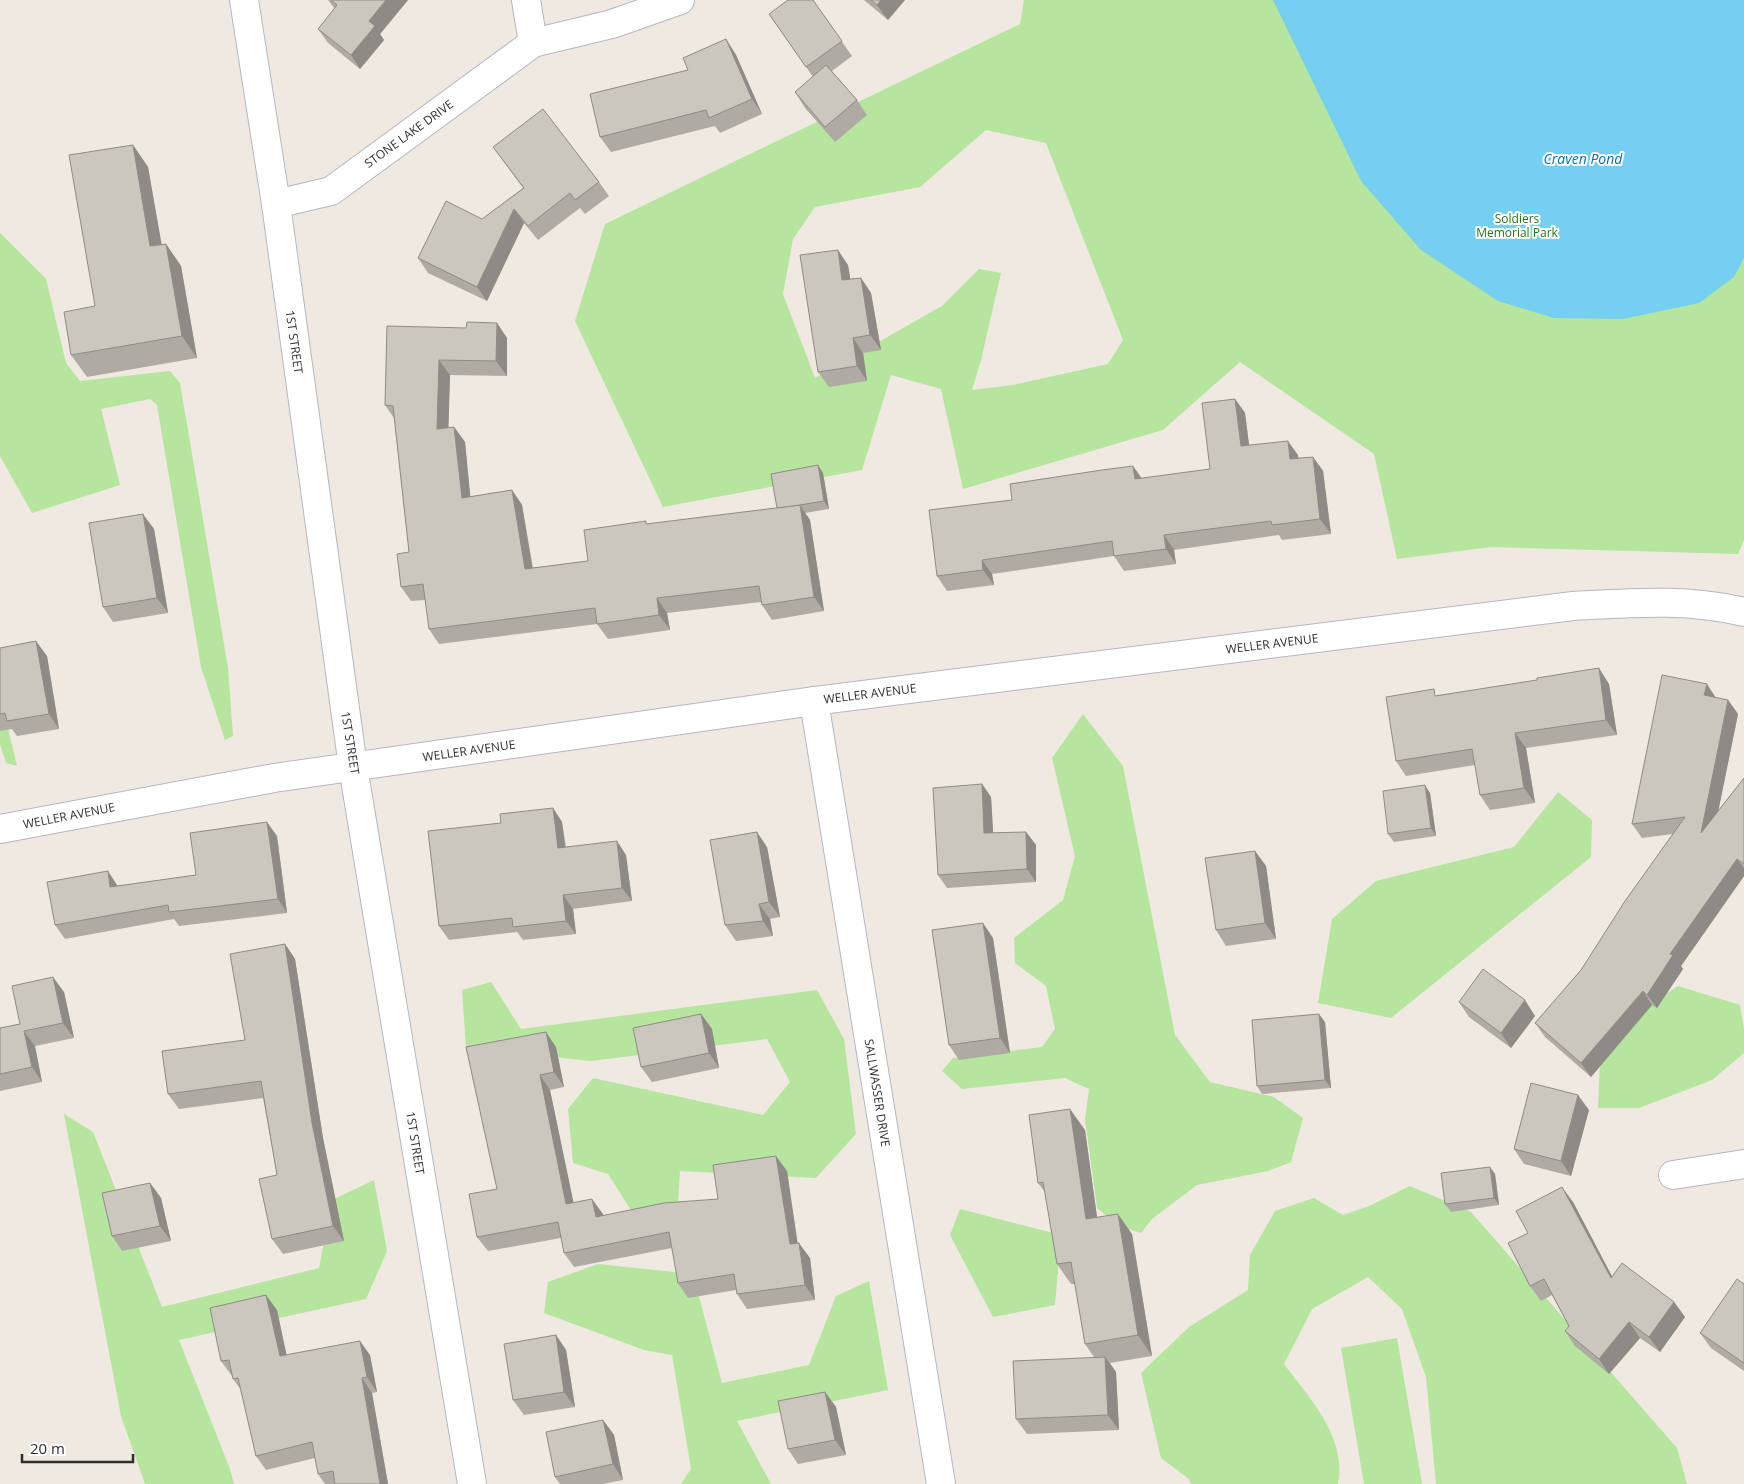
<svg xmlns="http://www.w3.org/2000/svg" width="1744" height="1484" viewBox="0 0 1744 1484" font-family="'Open Sans',sans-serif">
<rect width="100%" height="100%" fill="#efe9e1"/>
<g fill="#b6e59e" fill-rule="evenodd">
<path d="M 1024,0 L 1744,0 L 1744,540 L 1738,554 L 1491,547 L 1397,559 L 1374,454 L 1240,362 L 1163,430 L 963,489 L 941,389 L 891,375 L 862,470 L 663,507 L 575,321 L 605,224 L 1020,24 ZM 986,130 L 1046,143 L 1123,340 L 1108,364 L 1013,385 L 972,390 L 981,360 L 1001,273 L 979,269 L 942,306 L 815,378 L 783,294 L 793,239 L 815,207 L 920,187 Z"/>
<path d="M 0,233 L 46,279 L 66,363 L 80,381 L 170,371 L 180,383 L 228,668 L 233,736 L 225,740 L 201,667 L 157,405 L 150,399 L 101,409 L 120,485 L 32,513 L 0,456 Z"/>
<path d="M 0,695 L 17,766 L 6,763 L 0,744 Z"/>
<path d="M 1083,714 L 1123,766 L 1175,1035 L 1210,1082 L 1274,1097 L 1303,1118 L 1291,1162 L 1268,1171 L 1197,1185 L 1152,1219 L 1141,1233 L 1119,1226 L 1097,1208 L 1085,1119 L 1089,1089 L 1065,1078 L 962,1089 L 942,1071 L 953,1058 L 1042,1047 L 1055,1029 L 1046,986 L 1015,963 L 1014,938 L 1063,900 L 1075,856 L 1052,758 Z"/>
<path d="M 1558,792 L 1592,820 L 1591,857 L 1391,1018 L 1318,1003 L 1332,919 L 1376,881 L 1514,847 Z"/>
<path d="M 491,982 L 521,1029 L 817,990 L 844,1039 L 856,1134 L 816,1178 L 680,1171 L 677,1222 L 643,1229 L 608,1174 L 573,1163 L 568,1109 L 593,1078 L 763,1115 L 790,1082 L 767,1039 L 591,1061 L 466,1048 L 462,990 Z"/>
<path d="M 1678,986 L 1740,1005 L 1744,1030 L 1744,1053 L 1712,1080 L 1639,1108 L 1598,1108 L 1601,1038 Z"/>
<path d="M 64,1114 L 93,1132 L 162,1307 L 319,1268 L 332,1200 L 374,1180 L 387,1251 L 366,1299 L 179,1340 L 230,1469 L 234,1484 L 145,1484 L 121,1416 Z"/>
<path d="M 1410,1186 L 1471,1212 L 1677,1448 L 1687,1484 L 1436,1484 L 1426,1377 L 1402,1309 L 1368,1277 L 1312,1309 L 1284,1364 C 1310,1399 1347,1437 1338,1484 L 1191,1484 L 1189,1479 L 1161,1458 L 1141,1373 L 1189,1327 L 1248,1290 L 1250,1255 L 1275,1211 L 1314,1198 L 1343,1215 L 1369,1206 Z"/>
<path d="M 960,1209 L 1061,1235 L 1055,1305 L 993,1317 L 950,1235 Z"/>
<path d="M 598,1264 L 693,1274 L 722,1383 L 809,1365 L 836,1296 L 869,1281 L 888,1390 L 737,1421 L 771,1484 L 681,1484 L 691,1469 L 672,1355 L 644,1350 L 544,1313 L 548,1282 Z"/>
<path d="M 1397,1338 L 1422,1484 L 1364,1484 L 1341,1348 Z"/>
</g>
<path fill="#75cff0" d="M 1273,0 L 1744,0 L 1744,258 L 1734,277 L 1699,303 L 1623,319 L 1554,318 L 1498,301 L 1421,250 L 1361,181 Z"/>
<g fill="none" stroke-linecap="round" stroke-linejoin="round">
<defs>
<g id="minor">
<path d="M 244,0 L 276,204 L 353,767 L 472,1484"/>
<path d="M 526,0 L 533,43 L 612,24 L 680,0"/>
<path d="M 276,204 L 331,191 L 533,43"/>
<path d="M 814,701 L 941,1484"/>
<path d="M 1673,1175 L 1744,1164"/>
</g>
<path id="tertiary" d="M 0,829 L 274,778 L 814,701 L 1573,606 C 1631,603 1687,598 1744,612"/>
</defs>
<use href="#minor" stroke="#b4b7c1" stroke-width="30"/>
<use href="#tertiary" stroke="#b4b7c1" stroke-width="30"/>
<use href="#minor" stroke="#fff" stroke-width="28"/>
<use href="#tertiary" stroke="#fff" stroke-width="28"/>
</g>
<g fill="#afaba4">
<path d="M 328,0 L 408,0 L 380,34 L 384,40 L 360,69 L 328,43 L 318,29 L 335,9 Z"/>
<path d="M 813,0 L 852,56 L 832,71 L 857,100 L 867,115 L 835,142 L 805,108 L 795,92 L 813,77 L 769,14 Z"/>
<path d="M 864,0 L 905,0 L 888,20 Z"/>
<path d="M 726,39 L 736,55 L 762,114 L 720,133 L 715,126 L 611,152 L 600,137 L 688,70 Z"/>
<path d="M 133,145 L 148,167 L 161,244 L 166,244 L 181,266 L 197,358 L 87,377 L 71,355 L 95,306 Z"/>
<path d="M 493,147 L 599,182 L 609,196 L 585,214 L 580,208 L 538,240 L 524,223 L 487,301 L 428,273 L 418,258 L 482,219 L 523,188 Z"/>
<path d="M 848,265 L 850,279 L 861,278 L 871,293 L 881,350 L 863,353 L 867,381 L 829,387 L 818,372 Z"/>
<path d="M 497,323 L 507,338 L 507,376 L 450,375 L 448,428 L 454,427 L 465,442 L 470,497 L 512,490 L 522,505 L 533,568 L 588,561 L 648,524 L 777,508 L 823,473 L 829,509 L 805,513 L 810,520 L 824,611 L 772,620 L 762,605 L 761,602 L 667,613 L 670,630 L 608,639 L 597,624 L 439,644 L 429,629 L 425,600 L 411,601 L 401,587 L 409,552 L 394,418 L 385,405 L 466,328 Z"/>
<path d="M 1235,399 L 1245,413 L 1249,445 L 1298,455 L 1298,458 L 1313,457 L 1323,471 L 1331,534 L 1282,540 L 1279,535 L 1174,550 L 1176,564 L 1124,571 L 1114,556 L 992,574 L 994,585 L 947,591 L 937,576 L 1012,500 L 1210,469 Z"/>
<path d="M 154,529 L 168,613 L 113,622 L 103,607 Z"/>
<path d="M 0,648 L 47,656 L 59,729 L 17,736 L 12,729 L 0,731 Z"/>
<path d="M 1609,684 L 1617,735 L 1526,748 L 1535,803 L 1490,810 L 1480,795 L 1475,765 L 1406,776 L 1396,761 L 1438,695 Z"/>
<path d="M 1716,698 L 1728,700 L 1738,714 L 1718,811 L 1744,778 L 1744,876 L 1681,966 L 1683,969 L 1657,1008 L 1652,1005 L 1591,1077 L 1545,1037 L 1535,1023 L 1581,970 L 1673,834 L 1642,838 L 1632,824 Z"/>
<path d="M 982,784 L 991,797 L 993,833 L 1026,832 L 1036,845 L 1036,882 L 947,888 L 938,875 Z"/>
<path d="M 1430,793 L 1436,836 L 1394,842 L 1388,834 Z"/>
<path d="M 553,808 L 562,822 L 566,847 L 626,855 L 632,901 L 573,909 L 576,934 L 523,940 L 517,932 L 449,940 L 439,926 L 501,823 Z"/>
<path d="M 277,836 L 287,913 L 179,926 L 174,919 L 65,939 L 55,925 L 117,885 L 117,886 L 196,875 Z"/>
<path d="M 767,847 L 780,917 L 770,919 L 773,936 L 736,941 L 725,925 Z"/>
<path d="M 1255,851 L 1266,866 L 1276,939 L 1226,946 L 1216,930 Z"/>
<path d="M 993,938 L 1010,1053 L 959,1060 L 949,1045 Z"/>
<path d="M 285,944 L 295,959 L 323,1138 L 344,1241 L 283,1254 L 272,1239 L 277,1175 L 263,1098 L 179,1109 L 168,1094 L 245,1040 Z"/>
<path d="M 64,992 L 74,1038 L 35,1046 L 42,1082 L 0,1091 L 0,1028 L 20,1024 Z"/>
<path d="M 1459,1002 L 1535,1016 L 1511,1048 L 1469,1017 Z"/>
<path d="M 701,1014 L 712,1029 L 719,1068 L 652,1082 L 641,1067 Z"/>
<path d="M 1325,1022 L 1331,1088 L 1262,1094 L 1257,1086 Z"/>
<path d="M 466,1047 L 556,1047 L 564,1087 L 550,1090 L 573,1202 L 603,1214 L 603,1216 L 718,1199 L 787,1171 L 797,1243 L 810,1258 L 815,1300 L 747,1309 L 737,1294 L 736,1290 L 688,1298 L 678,1283 L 672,1248 L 574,1267 L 564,1253 L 561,1238 L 488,1251 L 477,1237 L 497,1189 Z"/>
<path d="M 1589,1110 L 1571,1176 L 1524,1164 L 1514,1149 Z"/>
<path d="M 1085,1130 L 1097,1217 L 1132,1234 L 1152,1356 L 1110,1363 L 1116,1372 L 1119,1430 L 1027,1434 L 1016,1419 L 1094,1357 L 1085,1344 L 1075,1284 L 1071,1284 L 1057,1264 L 1045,1192 L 1038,1183 Z"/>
<path d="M 1495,1174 L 1499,1205 L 1451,1212 L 1445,1204 Z"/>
<path d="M 150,1183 L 161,1198 L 171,1241 L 122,1251 L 112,1236 Z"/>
<path d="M 1573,1202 L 1612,1276 L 1674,1302 L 1685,1317 L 1660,1352 L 1640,1338 L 1609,1374 L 1575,1346 L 1565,1331 L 1569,1326 L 1552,1295 L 1541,1301 L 1530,1286 L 1528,1233 Z"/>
<path d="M 1744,1284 L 1744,1371 L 1711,1348 L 1700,1333 Z"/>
<path d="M 277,1310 L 286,1355 L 370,1355 L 377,1392 L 372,1393 L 388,1484 L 325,1484 L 318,1474 L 315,1458 L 266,1470 L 256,1456 L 241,1390 L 233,1379 L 233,1376 L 232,1376 L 221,1361 Z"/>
<path d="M 556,1335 L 566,1350 L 575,1407 L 524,1415 L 513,1400 Z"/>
<path d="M 825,1392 L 836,1407 L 846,1455 L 798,1464 L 788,1449 Z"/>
<path d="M 603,1420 L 614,1435 L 623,1480 L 603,1484 L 560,1484 L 555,1477 Z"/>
</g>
<g fill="#8e8b86">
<path d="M 386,0 L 408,0 L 380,34 L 384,40 L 360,69 L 351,55 L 369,21 Z"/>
<path d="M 881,0 L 905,0 L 888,20 L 877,5 Z"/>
<path d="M 726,39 L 736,55 L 762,114 L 752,99 Z"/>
<path d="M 133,145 L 148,167 L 166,269 L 150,246 Z"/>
<path d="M 514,209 L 524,223 L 487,301 L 477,287 Z"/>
<path d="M 166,244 L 181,266 L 197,358 L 182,336 Z"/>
<path d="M 838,250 L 848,265 L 853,296 L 842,280 Z"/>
<path d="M 861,278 L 871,293 L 881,350 L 870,335 Z"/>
<path d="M 497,323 L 507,338 L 507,376 L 496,361 Z"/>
<path d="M 853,338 L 863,353 L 867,381 L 857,366 Z"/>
<path d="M 439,360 L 450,375 L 448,444 L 437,429 Z"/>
<path d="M 1235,399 L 1245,413 L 1251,461 L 1241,446 Z"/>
<path d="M 454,427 L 465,442 L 472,513 L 462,498 Z"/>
<path d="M 1288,441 L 1298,455 L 1300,474 L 1290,459 Z"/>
<path d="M 1313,457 L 1323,471 L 1331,534 L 1320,519 Z"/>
<path d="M 818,465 L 823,473 L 829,509 L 824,501 Z"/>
<path d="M 1133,466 L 1143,480 L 1135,479 Z"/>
<path d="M 512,490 L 522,505 L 535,584 L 525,569 Z"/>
<path d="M 800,505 L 810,520 L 824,611 L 814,597 Z"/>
<path d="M 143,514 L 154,529 L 168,613 L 157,598 Z"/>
<path d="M 1164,535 L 1174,550 L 1176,564 L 1166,549 Z"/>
<path d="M 982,560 L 992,574 L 994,585 L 983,570 Z"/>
<path d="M 657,598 L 667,613 L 670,630 L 659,615 Z"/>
<path d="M 36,641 L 47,656 L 59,729 L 49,714 Z"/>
<path d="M 1599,668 L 1609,684 L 1617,735 L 1606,720 Z"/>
<path d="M 1707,684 L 1716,698 L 1704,695 Z"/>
<path d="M 1728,700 L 1738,714 L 1711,847 L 1701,833 Z"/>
<path d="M 1515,733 L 1526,748 L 1535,803 L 1524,788 Z"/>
<path d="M 982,784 L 991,797 L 994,846 L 984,833 Z"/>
<path d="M 1425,785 L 1430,793 L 1436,836 L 1431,828 Z"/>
<path d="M 553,808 L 562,822 L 567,862 L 558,848 Z"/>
<path d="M 267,822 L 277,836 L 287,913 L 278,899 Z"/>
<path d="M 757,832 L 767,847 L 780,917 L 769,902 Z"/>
<path d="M 1026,832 L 1036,845 L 1036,882 L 1027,869 Z"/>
<path d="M 617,841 L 626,855 L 632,901 L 622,888 Z"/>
<path d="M 1255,851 L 1266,866 L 1276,939 L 1265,923 Z"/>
<path d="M 1737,859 L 1744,868 L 1744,876 L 1681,966 L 1683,969 L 1657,1008 L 1647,995 L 1670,954 Z"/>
<path d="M 108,871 L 117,885 L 120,901 L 110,887 Z"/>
<path d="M 563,895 L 573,909 L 576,934 L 566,921 Z"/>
<path d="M 759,904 L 770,919 L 773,936 L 763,921 Z"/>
<path d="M 983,923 L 993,938 L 1010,1053 L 1000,1038 Z"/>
<path d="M 285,944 L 295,959 L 323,1138 L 344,1241 L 333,1226 L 312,1123 Z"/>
<path d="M 53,977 L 64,992 L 74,1038 L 63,1023 Z"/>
<path d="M 1643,991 L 1652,1005 L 1591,1077 L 1581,1063 Z"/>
<path d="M 1525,1000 L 1535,1016 L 1511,1048 L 1501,1033 Z"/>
<path d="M 701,1014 L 712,1029 L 719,1068 L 709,1053 Z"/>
<path d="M 1319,1014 L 1325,1022 L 1331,1088 L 1325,1080 Z"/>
<path d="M 24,1031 L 35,1046 L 42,1082 L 32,1067 Z"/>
<path d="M 546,1032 L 556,1047 L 564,1087 L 554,1072 Z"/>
<path d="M 540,1075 L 550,1090 L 577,1219 L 566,1204 Z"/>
<path d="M 1578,1095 L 1589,1110 L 1571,1176 L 1561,1161 Z"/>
<path d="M 1070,1109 L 1085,1130 L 1100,1239 L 1086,1219 Z"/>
<path d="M 776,1156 L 787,1171 L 800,1259 L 790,1244 Z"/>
<path d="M 1490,1167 L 1495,1174 L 1499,1205 L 1494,1198 Z"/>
<path d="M 150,1183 L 161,1198 L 171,1241 L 160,1226 Z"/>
<path d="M 1562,1187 L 1573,1202 L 1621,1294 L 1611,1278 Z"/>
<path d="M 592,1199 L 603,1214 L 606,1232 L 596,1217 Z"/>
<path d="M 1118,1214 L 1132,1234 L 1152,1356 L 1138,1335 Z"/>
<path d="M 799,1243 L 810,1258 L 815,1300 L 805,1285 Z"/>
<path d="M 266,1295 L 277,1310 L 290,1371 L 280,1356 Z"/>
<path d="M 1674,1302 L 1685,1317 L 1660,1352 L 1649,1337 Z"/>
<path d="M 1629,1322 L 1640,1338 L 1609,1374 L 1599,1359 Z"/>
<path d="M 556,1335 L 566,1350 L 575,1407 L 564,1392 Z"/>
<path d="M 360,1341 L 370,1355 L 377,1392 L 367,1377 Z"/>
<path d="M 1105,1357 L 1116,1372 L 1119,1430 L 1108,1415 Z"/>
<path d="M 362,1378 L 372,1393 L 388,1484 L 380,1484 Z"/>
<path d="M 825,1392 L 836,1407 L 846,1455 L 835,1440 Z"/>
<path d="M 603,1420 L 614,1435 L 623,1480 L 613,1464 Z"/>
</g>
<g fill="#cbc7bf" stroke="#8e8b86">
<path d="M 331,0 L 386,0 L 369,21 L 375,26 L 351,55 L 318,29 L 337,5 Z"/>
<path d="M 788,0 L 813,0 L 842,41 L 806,67 L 769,14 Z"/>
<path d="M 871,0 L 881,0 L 877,5 Z"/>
<path d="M 726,39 L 752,99 L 709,118 L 706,110 L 600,137 L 590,94 L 688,70 L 683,58 Z"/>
<path d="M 826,65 L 857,100 L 825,127 L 795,92 Z"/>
<path d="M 543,109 L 599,182 L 575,200 L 570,193 L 528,226 L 514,209 L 477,287 L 418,258 L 446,201 L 482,219 L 524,188 L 493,147 Z"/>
<path d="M 133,145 L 150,246 L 166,244 L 182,336 L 71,355 L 64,312 L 95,306 L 69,155 Z"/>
<path d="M 838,250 L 842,280 L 861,278 L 870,335 L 853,338 L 857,366 L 818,372 L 800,255 Z"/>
<path d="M 467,322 L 497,323 L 496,361 L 439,360 L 437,429 L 454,427 L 462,498 L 512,490 L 525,569 L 588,561 L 584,530 L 646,521 L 646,524 L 800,505 L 814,597 L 762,605 L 759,586 L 657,598 L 659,615 L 597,624 L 595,608 L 429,629 L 423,584 L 401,587 L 397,554 L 409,552 L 393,406 L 385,405 L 387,326 L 466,328 Z"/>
<path d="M 1235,399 L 1241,446 L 1288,441 L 1290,459 L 1313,457 L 1320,519 L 1272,525 L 1271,521 L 1164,535 L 1166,549 L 1114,556 L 1112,541 L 982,560 L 983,570 L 937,576 L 929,510 L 1012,500 L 1010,484 L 1102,470 L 1133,466 L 1135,479 L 1210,469 L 1202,403 Z"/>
<path d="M 818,465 L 824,501 L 800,505 L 777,508 L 771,474 Z"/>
<path d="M 143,514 L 157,598 L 103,607 L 89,523 Z"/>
<path d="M 36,641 L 49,714 L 7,721 L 5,713 L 0,714 L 0,648 Z"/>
<path d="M 1599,668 L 1606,720 L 1515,733 L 1524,788 L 1480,795 L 1472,749 L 1396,761 L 1386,697 L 1434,689 L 1435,696 L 1537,680 L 1537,678 Z"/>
<path d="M 1662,675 L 1707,684 L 1704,695 L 1728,700 L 1701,833 L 1744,778 L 1744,864 L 1737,859 L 1670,954 L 1673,955 L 1647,995 L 1643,991 L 1581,1063 L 1535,1023 L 1581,970 L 1625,901 L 1685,817 L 1632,824 Z"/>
<path d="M 982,784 L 984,833 L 1026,832 L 1027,869 L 938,875 L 933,788 Z"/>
<path d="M 1425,785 L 1431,828 L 1388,834 L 1383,791 Z"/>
<path d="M 553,808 L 558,848 L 617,841 L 622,888 L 563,895 L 566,921 L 513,927 L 512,918 L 439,926 L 428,831 L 501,823 L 500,814 Z"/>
<path d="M 267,822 L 278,899 L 169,912 L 168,905 L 55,925 L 47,882 L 108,871 L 110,887 L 196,875 L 190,833 Z"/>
<path d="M 757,832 L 769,902 L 759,904 L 763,921 L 725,925 L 710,840 Z"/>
<path d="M 1255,851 L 1265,923 L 1216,930 L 1205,858 Z"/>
<path d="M 983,923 L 1000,1038 L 949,1045 L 932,930 Z"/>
<path d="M 285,944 L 312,1123 L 333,1226 L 272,1239 L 259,1179 L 277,1175 L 261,1081 L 168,1094 L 162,1051 L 245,1040 L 230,954 Z"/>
<path d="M 1483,969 L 1525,1000 L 1501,1033 L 1459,1002 Z"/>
<path d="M 53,977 L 63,1023 L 24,1031 L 32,1067 L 0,1074 L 0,1028 L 20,1024 L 12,986 Z"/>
<path d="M 701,1014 L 709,1053 L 641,1067 L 633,1028 Z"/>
<path d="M 1319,1014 L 1325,1080 L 1257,1086 L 1252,1020 Z"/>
<path d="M 546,1032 L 554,1072 L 540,1075 L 566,1204 L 592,1199 L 596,1217 L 664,1203 L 718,1199 L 713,1165 L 776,1156 L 790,1244 L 799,1243 L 805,1285 L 737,1294 L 734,1274 L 678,1283 L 669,1232 L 564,1253 L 558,1222 L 477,1237 L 469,1194 L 497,1189 L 466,1047 Z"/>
<path d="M 1531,1083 L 1578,1095 L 1561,1161 L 1514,1149 Z"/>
<path d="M 1070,1109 L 1086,1219 L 1118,1214 L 1138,1335 L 1085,1344 L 1071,1262 L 1057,1264 L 1043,1182 L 1038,1183 L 1029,1115 Z"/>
<path d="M 1490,1167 L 1494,1198 L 1445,1204 L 1441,1173 Z"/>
<path d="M 150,1183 L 160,1226 L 112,1236 L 102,1193 Z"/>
<path d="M 1562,1187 L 1611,1278 L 1622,1263 L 1674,1302 L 1649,1337 L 1629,1322 L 1599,1359 L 1565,1331 L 1569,1326 L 1544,1279 L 1530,1286 L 1508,1243 L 1528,1233 L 1516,1211 Z"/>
<path d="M 1737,1279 L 1744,1284 L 1744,1363 L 1700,1333 Z"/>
<path d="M 266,1295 L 280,1356 L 360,1341 L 367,1377 L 362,1378 L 380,1484 L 335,1484 L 333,1471 L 318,1474 L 312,1442 L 256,1456 L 238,1378 L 233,1379 L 229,1360 L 221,1361 L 210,1308 Z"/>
<path d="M 556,1335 L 564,1392 L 513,1400 L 504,1344 Z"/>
<path d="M 1105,1357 L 1108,1415 L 1016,1419 L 1013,1361 Z"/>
<path d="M 825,1392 L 835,1440 L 788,1449 L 778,1401 Z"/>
<path d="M 603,1420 L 613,1464 L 555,1477 L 546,1432 Z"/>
</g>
<g text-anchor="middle" stroke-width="4" stroke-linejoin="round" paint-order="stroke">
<g font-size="12" fill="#2e2e2e" stroke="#fff">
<text transform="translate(409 134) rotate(-36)" y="4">STONE LAKE DRIVE</text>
<text transform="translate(294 342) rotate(82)" y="4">1ST STREET</text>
<text transform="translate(1272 644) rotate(-7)" y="4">WELLER AVENUE</text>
<text transform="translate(870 694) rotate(-7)" y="4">WELLER AVENUE</text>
<text transform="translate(350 743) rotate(81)" y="4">1ST STREET</text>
<text transform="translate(469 751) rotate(-8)" y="4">WELLER AVENUE</text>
<text transform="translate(69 816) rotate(-11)" y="4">WELLER AVENUE</text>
<text transform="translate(877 1093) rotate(81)" y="4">SALLWASSER DRIVE</text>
<text transform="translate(415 1143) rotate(81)" y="4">1ST STREET</text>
</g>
<g font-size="12" fill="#2c6e1b" stroke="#fff">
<text x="1517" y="223">Soldiers<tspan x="1517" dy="14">Memorial Park</tspan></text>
</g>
<g font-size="14" font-style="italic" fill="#0d6fa3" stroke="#fff">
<text x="1583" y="164">Craven Pond</text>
</g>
</g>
<path d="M22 1454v8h111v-8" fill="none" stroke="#2e2e2e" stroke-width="2.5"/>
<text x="30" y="1454" font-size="15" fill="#2e2e2e" stroke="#ffffff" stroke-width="4" paint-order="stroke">20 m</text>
</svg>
